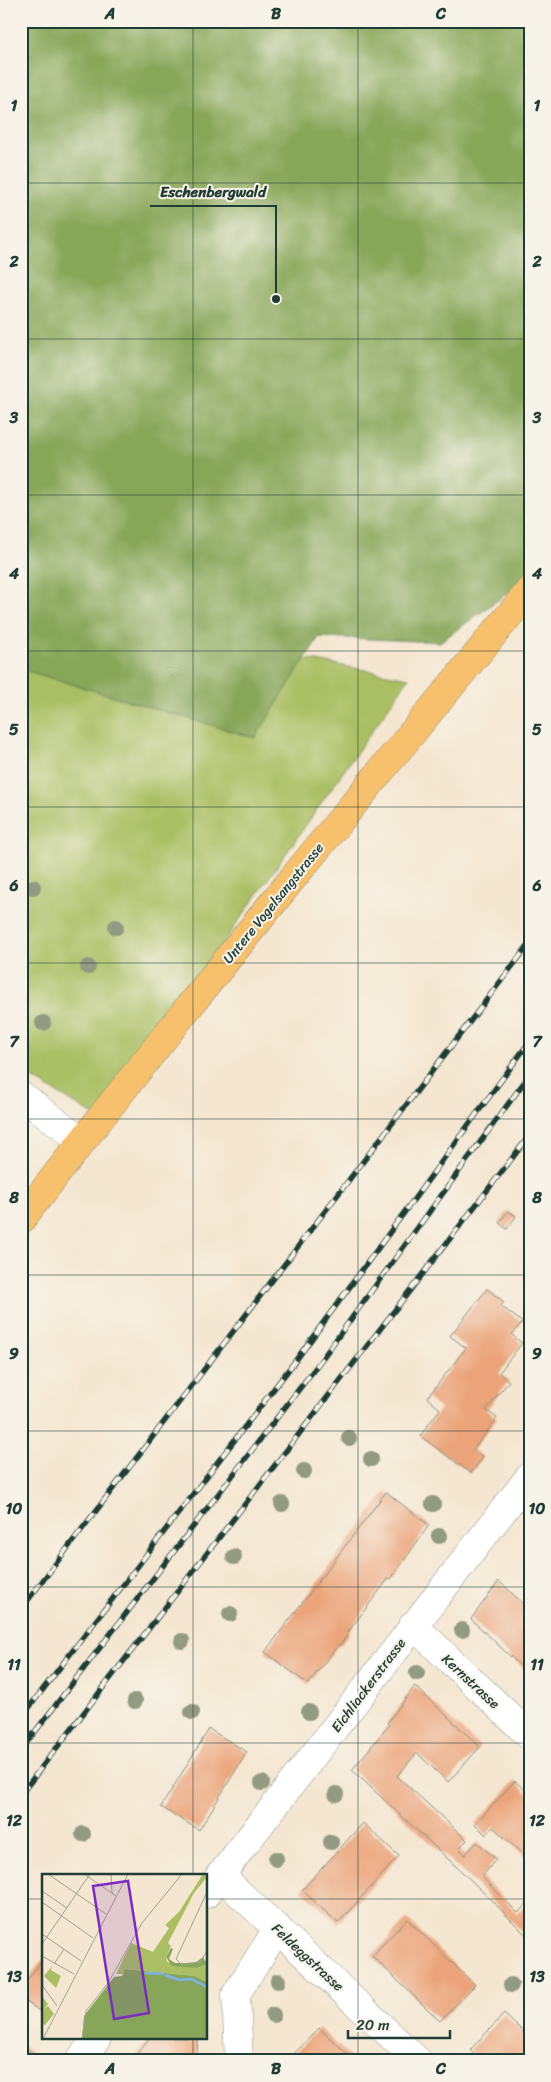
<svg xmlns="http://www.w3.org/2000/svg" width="551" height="2082" viewBox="0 0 551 2082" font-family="Sriracha,sans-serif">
<rect width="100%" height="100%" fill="#f7f3e8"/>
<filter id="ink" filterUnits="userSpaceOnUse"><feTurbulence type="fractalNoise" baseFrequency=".02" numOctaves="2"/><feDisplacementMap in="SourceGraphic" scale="10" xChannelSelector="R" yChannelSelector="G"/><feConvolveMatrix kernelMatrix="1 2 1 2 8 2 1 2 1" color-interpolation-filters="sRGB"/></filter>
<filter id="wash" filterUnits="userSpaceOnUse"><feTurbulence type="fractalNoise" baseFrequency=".0096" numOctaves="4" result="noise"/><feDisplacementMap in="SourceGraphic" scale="20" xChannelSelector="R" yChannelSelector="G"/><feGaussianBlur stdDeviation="1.12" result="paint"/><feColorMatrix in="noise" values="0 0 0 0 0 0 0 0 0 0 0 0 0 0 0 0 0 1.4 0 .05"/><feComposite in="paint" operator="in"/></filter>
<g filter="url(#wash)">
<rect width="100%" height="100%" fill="#f4e6d0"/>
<path fill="#aabf63" stroke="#647e4c" d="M 305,659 L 409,678 L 100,1119 L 21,1071 L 21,669 L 255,738 Z"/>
<path fill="#87a659" stroke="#537246" d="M 21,21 L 530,21 L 530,577 L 440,642 L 319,637 L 255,738 L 21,669 Z"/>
<g id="blocks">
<g fill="#eba47a">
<path d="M 508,1211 L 516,1216 L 507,1229 L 499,1223 Z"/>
<path d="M 487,1289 L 504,1302 L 501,1306 L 522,1322 L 512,1335 L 522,1343 L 499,1373 L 509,1381 L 486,1410 L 497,1418 L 473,1450 L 483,1457 L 471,1473 L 420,1436 L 440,1409 L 427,1398 L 466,1348 L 450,1336 Z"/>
<path d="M 386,1492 L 429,1525 L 391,1579 L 389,1578 L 348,1632 L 349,1633 L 340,1645 L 339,1644 L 308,1684 L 265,1652 Z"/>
<path d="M 499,1581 L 530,1610 L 530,1675 L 471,1619 Z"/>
<path d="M 415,1686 L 480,1747 L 448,1782 L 417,1753 L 397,1776 L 467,1840 L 459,1848 L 465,1855 L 477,1842 L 496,1859 L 482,1877 L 518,1913 L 530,1900 L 530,1939 L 475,1884 L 352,1770 L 389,1725 L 387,1723 Z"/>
<path d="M 209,1729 L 247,1752 L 199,1830 L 161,1807 Z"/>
<path d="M 515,1781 L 530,1795 L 530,1861 L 493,1827 L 486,1835 L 475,1824 Z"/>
<path d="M 363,1823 L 399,1856 L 338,1923 L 302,1890 Z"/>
<path d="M 407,1919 L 475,1985 L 440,2021 L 372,1956 Z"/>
<path d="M 44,1958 L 44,2014 L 21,1998 L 21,1988 Z"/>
<path d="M 504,2014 L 530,2038 L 530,2061 L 481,2061 L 470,2050 Z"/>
<path d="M 319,2028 L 355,2061 L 287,2061 Z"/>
<path d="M 149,2038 L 197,2038 L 198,2061 L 132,2061 Z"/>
<path d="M 21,2045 L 38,2058 L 35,2061 L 21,2061 Z"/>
</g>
</g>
</g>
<g filter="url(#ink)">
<use href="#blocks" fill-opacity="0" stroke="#8a9282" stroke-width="1"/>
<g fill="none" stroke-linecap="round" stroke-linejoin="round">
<defs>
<g id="minor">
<path d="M 21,1095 L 82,1141"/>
<path d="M 413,1625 L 530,1736"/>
<path d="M 220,1875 L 418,2061"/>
<path d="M 206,1894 L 530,1476"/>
<path d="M 79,2061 L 97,2038"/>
<path d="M 239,2061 L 236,1994 L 278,1928"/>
</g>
<path id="major" d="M 21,1220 C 186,1006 358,798 530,590"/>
</defs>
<use href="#minor" stroke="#8a9282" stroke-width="29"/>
<use href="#major" stroke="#8a9282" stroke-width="29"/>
<use href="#minor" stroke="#fff" stroke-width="28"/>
<use href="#major" stroke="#f7c06c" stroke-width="28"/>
<defs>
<g id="rail">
<path d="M 21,1609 L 530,943"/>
<path d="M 21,1718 L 296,1360 L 530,1041"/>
<path d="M 21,1750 L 313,1371 L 530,1074"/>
<path d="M 21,1794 L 530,1135"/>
</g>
</defs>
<use href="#rail" stroke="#1f3d34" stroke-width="5.5"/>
<use href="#rail" stroke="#f7f3e8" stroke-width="4" stroke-dasharray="11" stroke-linecap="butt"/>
</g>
<g fill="#929b81">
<circle cx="33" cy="887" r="8"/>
<circle cx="116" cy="927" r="8"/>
<circle cx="88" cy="967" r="8"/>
<circle cx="43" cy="1023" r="8"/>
<circle cx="349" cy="1438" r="8"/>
<circle cx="371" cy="1459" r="8"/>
<circle cx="304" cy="1471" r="8"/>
<circle cx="282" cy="1504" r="8"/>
<circle cx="433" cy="1504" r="8"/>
<circle cx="439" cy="1536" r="8"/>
<circle cx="234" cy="1557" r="8"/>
<circle cx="230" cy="1614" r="8"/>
<circle cx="462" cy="1630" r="8"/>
<circle cx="182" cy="1641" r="8"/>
<circle cx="417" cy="1673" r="8"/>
<circle cx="135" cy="1701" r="8"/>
<circle cx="192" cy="1712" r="8"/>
<circle cx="309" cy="1712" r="8"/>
<circle cx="262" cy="1783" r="8"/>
<circle cx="336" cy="1794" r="8"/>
<circle cx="83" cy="1834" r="8"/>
<circle cx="331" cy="1842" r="8"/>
<circle cx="276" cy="1859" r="8"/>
<circle cx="278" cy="1981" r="8"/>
<circle cx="511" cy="1985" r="8"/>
<circle cx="273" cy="2015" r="8"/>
</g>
</g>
<path fill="none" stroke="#1f3d34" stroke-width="1" stroke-opacity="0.55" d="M 193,21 L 193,1876M 358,21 L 358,2061M 21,183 L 530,183M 21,339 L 530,339M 21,495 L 530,495M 21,651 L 530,651M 21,807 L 530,807M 21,963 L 530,963M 21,1119 L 530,1119M 21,1275 L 530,1275M 21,1431 L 530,1431M 21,1587 L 530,1587M 21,1743 L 530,1743M 21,1899 L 44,1899M 206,1899 L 530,1899M 193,2038 L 193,2061"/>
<g text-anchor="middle" stroke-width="4" stroke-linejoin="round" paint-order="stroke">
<g font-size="14" fill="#1f3d34" stroke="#f7f3e8">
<text transform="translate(273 903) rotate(-51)" y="5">Untere Vogelsangstrasse</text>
<text transform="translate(471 1681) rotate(43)" y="5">Kernstrasse</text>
<text transform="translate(368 1685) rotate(-53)" y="5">Eichliackerstrasse</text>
<text transform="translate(308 1957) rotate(43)" y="5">Feldeggstrasse</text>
</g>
</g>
<g transform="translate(42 1874)">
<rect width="165" height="165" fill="#f4e6d0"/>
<path d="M 161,0 L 165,3 L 152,19 L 126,69 L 129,72 L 124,83 L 125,88 L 155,94 L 165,90 L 165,108 L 153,102 L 83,95 L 81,100 L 74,100 L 89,69 L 111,78 L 127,54 L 123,51 L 137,38 ZM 10,92 L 9,96 L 19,102 L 14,114 L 2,102 ZM 0,122 L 6,130 L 2,135 L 6,132 L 12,140 L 3,151 L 0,150 Z" fill="#aabf63"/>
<path d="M 129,74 L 131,75 L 127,85 L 133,89 L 153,89 L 161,83 L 165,90 L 155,94 L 130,92 L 124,83 ZM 83,95 L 153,102 L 165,108 L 165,165 L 40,165 L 42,142 L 72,103 L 80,102 Z" fill="#87a659"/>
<path fill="none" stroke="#7db3ec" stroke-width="2.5" d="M 103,99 L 122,100M 123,101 L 137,106 L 149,105 L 165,113"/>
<path fill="none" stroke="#9fa292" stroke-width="1" d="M 6,0 L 64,40M 42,0 L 74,22M 69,0 L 70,19M 0,17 L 25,34M 165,18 L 134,85 L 139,90 L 158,88 L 165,77M 0,28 L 51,64M 0,60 L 39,87M 0,70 L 48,0M 0,82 L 32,100M 12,90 L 22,75M 0,111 L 15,132M 1,165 L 86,0M 40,165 L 44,137 L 66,109 L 100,49 L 140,0"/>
<path fill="#7b2cbf" fill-opacity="0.15" stroke="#7b2cbf" stroke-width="2.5" d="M 86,7 L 107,139 L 72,145 L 51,12 Z"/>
<rect width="165" height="165" fill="none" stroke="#1f3d34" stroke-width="2.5"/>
</g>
<path fill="none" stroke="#1f3d34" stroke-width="2" d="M276 299L276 206H150"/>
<circle fill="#1f3d34" stroke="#f7f3e8" stroke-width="2" cx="276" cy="299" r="5"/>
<g font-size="15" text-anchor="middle" font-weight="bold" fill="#1f3d34" stroke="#f7f3e8" stroke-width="4" stroke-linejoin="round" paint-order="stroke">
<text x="213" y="197">Eschenbergwald</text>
</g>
<rect width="551" height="2082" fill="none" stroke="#f7f3e8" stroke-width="55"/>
<path d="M348 2030v8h102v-8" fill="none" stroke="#1f3d34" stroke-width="2.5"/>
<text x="356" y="2030" font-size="15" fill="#1f3d34" stroke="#f7f3e8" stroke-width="4" paint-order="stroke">20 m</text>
<rect x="28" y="28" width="496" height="2026" fill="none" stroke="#1f3d34" stroke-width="2"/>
<g font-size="16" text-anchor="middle" font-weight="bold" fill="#1f3d34">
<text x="110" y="19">A</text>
<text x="276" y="19">B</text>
<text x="441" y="19">C</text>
<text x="14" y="111">1</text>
<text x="537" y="111">1</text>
<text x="14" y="267">2</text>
<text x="537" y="267">2</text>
<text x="14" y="423">3</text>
<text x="537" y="423">3</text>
<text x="14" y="579">4</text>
<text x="537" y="579">4</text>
<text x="14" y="735">5</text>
<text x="537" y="735">5</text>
<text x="14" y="891">6</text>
<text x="537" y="891">6</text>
<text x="14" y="1047">7</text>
<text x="537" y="1047">7</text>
<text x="14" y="1203">8</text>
<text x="537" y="1203">8</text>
<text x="14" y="1359">9</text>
<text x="537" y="1359">9</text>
<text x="14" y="1514">10</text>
<text x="537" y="1514">10</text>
<text x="14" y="1670">11</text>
<text x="537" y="1670">11</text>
<text x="14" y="1826">12</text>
<text x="537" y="1826">12</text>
<text x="14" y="1982">13</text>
<text x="537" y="1982">13</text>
<text x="110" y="2074">A</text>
<text x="276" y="2074">B</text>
<text x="441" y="2074">C</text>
</g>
</svg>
